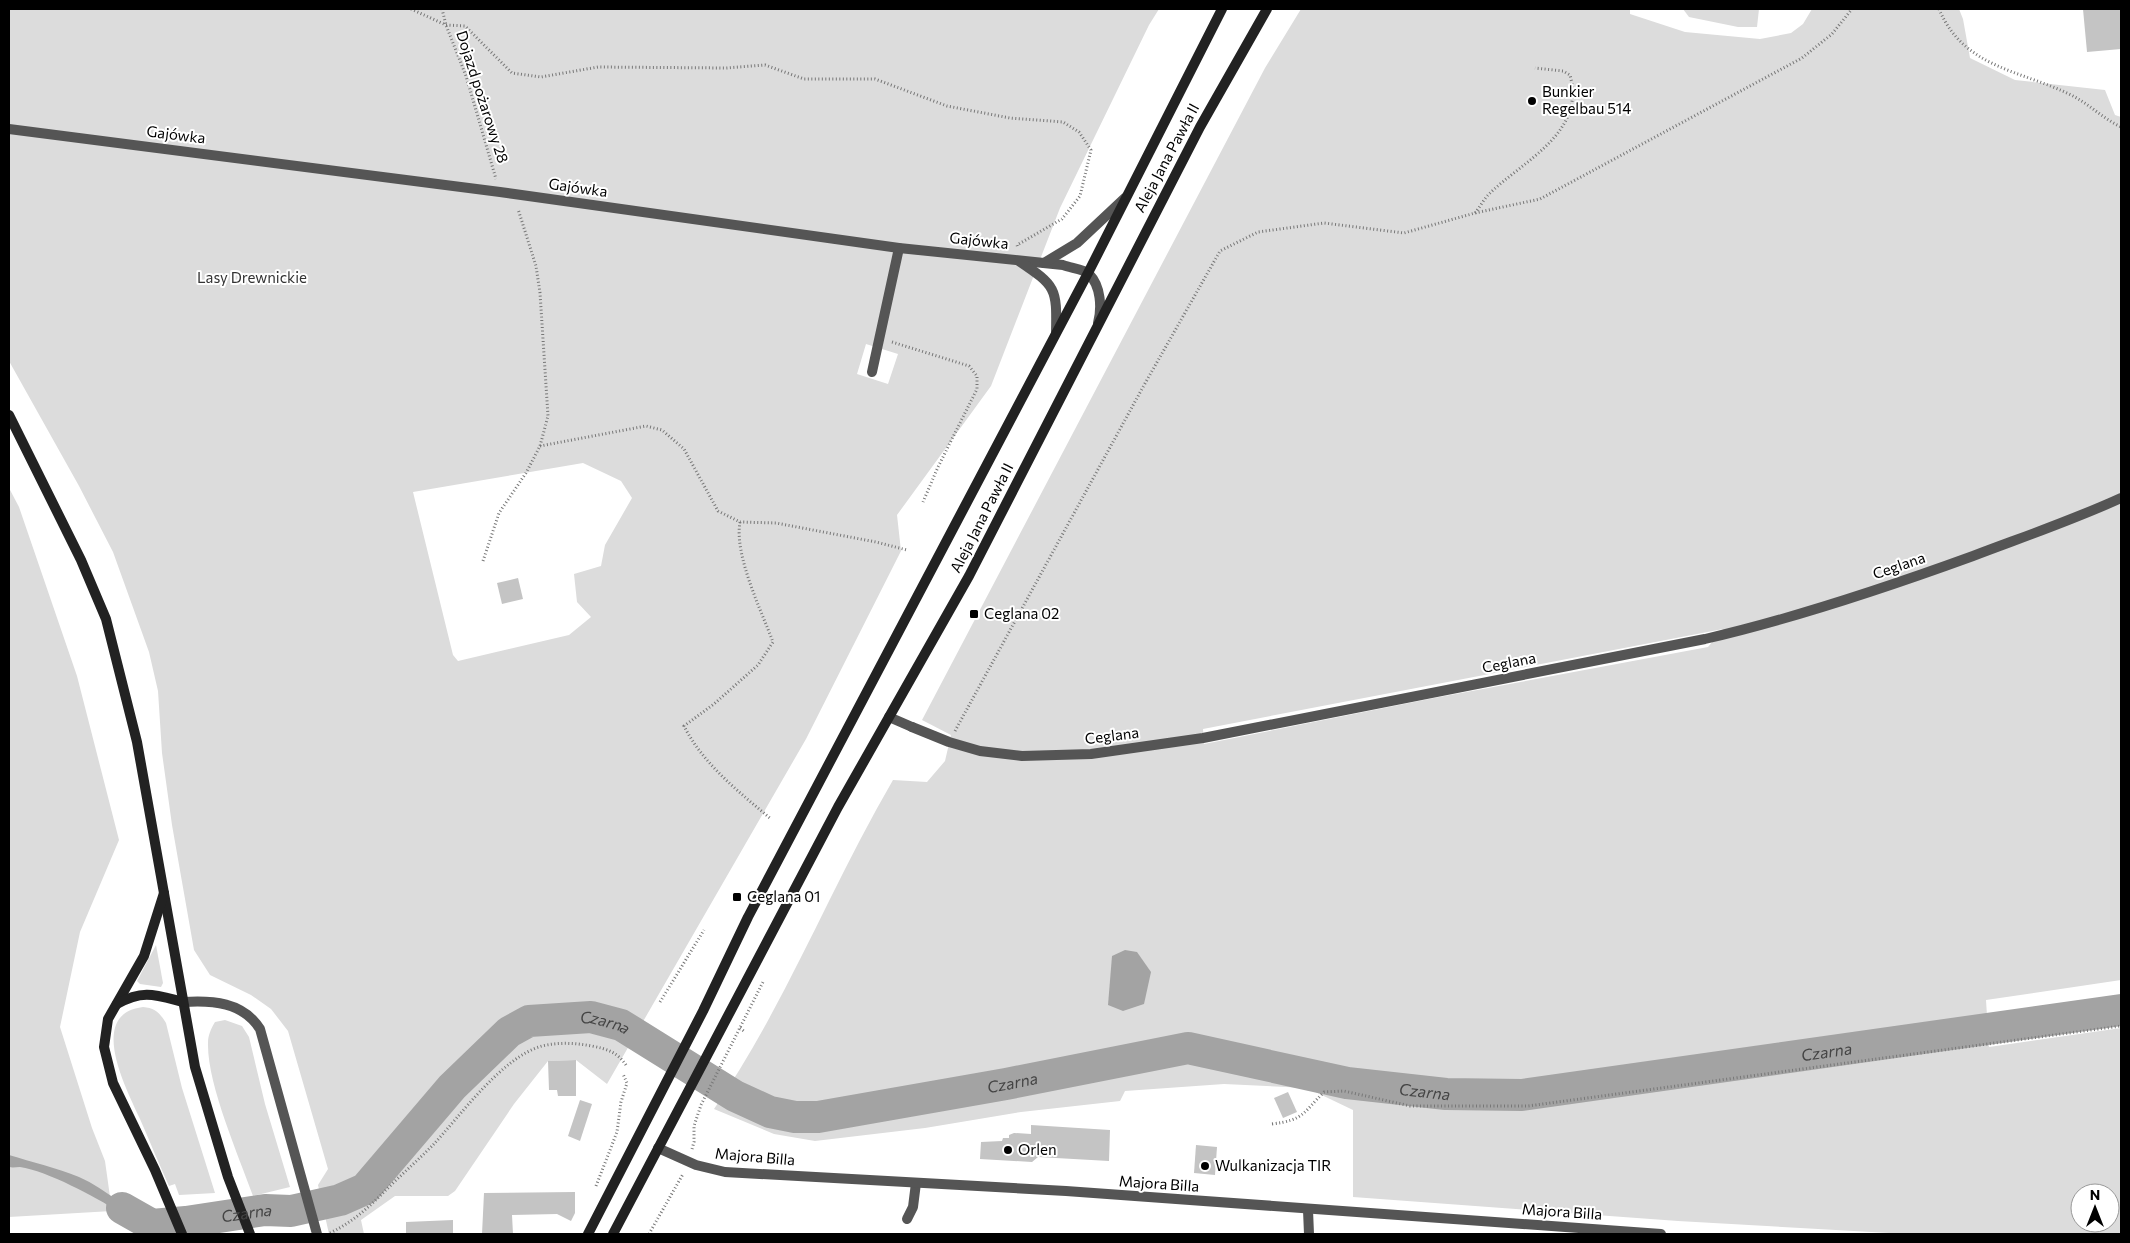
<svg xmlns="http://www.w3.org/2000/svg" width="2130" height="1243" viewBox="0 0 2130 1243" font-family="Commissioner,sans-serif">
<rect width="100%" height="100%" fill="#fff"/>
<g fill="#dcdcdc" fill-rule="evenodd">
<path d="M 9,9 L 1159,9 L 1149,25 L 1060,208 L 991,386 L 897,515 L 901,551 L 806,739 L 607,1084 L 576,1060 L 548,1061 L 514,1104 L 455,1191 L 448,1196 L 395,1196 L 361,1220 L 364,1234 L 329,1234 L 318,1185 L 328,1169 L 288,1031 L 271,1009 L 251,995 L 210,975 L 194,950 L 172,825 L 162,753 L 158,691 L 149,652 L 113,552 L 79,486 L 9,361 ZM 866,344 L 898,354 L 888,384 L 857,374 ZM 583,463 L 621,481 L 632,498 L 605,545 L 601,566 L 574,574 L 577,602 L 591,617 L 569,635 L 458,661 L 453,655 L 413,492 Z"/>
<path d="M 1301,9 L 1630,9 L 1630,14 L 1685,32 L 1760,39 L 1791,33 L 1803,24 L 1812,9 L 1959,9 L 1963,19 L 1970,58 L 2015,80 L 2105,90 L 2115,115 L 2121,117 L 2121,980 L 1986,1000 L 1989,1047 L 2121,1028 L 2121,1234 L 1907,1234 L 1678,1221 L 1353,1197 L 1353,1110 L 1307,1088 L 1224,1084 L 1125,1091 L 1120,1101 L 1021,1112 L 925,1128 L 815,1141 L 774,1134 L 714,1109 C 785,1006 830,888 893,780 L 927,782 L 945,761 L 951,735 L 922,720 L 1265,68 ZM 1723,629 L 1708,647 L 1434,698 L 1204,744 L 1203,729 ZM 2080,1193 L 2110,1193 L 2110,1223 L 2080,1223 Z"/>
<path d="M 1683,9 L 1759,9 L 1757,27 L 1738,27 L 1689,17 Z"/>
<path d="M 9,488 L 19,507 L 77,676 L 119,840 L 80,932 L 60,1027 L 92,1128 L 105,1161 L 112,1211 L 9,1217 Z"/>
<path d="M 156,945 L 163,983 L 161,987 L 140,984 L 137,981 Z"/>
<path d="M 143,1007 C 155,1008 160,1013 166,1023 L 182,1088 L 215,1193 L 179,1195 L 175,1184 L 169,1186 C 159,1164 150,1142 140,1119 C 127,1090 86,1014 143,1007 Z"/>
<path d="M 225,1020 L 242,1026 L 249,1037 L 265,1104 L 290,1187 L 253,1196 C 239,1156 207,1084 208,1043 C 208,1035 211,1029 215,1022 Z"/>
</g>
<g fill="#a3a3a3">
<path d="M 1125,950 L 1137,952 L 1151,972 L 1144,1004 L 1123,1011 L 1108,1005 L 1112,956 Z"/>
<path d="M 9,1155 C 32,1162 57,1168 79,1177 C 107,1189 130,1215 160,1220 L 165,1231 C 149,1234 132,1220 119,1212 C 96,1197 47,1171 20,1167 C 16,1167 13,1168 9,1167 Z"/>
</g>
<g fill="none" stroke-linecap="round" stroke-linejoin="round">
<path stroke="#a3a3a3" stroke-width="32" id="s1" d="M 122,1208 L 152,1225 L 186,1222 L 265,1210 L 291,1211 L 340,1200 L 365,1189 L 452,1087 L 509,1032 L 529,1021 L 591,1017 L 621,1025 L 735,1096 L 770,1112 L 795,1117 L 818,1117 L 1006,1084 L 1188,1048 L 1347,1083 L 1446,1094 L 1522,1095 L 2121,1010"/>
</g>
<g fill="#c4c4c4">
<path d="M 2083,9 L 2121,9 L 2121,49 L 2087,52 Z"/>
<path d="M 518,578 L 523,599 L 502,604 L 497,583 Z"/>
<path d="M 576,1060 L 576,1096 L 558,1096 L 557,1090 L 549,1090 L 548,1061 Z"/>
<path d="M 1288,1092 L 1297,1112 L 1283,1118 L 1274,1098 Z"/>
<path d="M 580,1100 L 592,1104 L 580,1141 L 568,1136 Z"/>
<path d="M 1031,1125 L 1110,1130 L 1109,1161 L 1038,1157 L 1032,1162 L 980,1159 L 981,1142 L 1002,1141 L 1003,1138 L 1009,1138 L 1009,1135 L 1014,1133 L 1031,1134 Z"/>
<path d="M 1196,1145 L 1217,1147 L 1215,1175 L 1194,1173 Z"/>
<path d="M 575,1192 L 575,1213 L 571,1221 L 557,1214 L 512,1215 L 513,1234 L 482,1234 L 484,1193 Z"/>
<path d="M 453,1220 L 453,1234 L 406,1234 L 406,1222 Z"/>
</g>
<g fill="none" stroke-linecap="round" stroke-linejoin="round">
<g stroke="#777" stroke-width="3" stroke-dasharray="1 2.5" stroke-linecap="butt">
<path d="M 411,9 L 446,25 L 465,26 L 512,73 L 541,77 L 598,67 L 726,68 L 765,65 L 804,79 L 875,79 L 947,106 L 1010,118 L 1063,122 L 1079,132 L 1091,150 L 1080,196 L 1062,219 L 1017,245 L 1018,248"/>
<path d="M 442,9 L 446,25 L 466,76 L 496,179"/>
<path d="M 1939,9 C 1964,69 2022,70 2073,96 C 2090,105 2104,119 2121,127"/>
<path d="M 1475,213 C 1480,207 1484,199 1489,194 C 1524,160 1586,133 1570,75 L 1563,71 L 1535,68"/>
<path d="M 892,342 L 969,366 L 977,376 L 977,389 L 938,467 L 923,502"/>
<path d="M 540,446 L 646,426 L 662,430 L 684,449 L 718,511 L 740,522 L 776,523 L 876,542 L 907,550"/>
<path d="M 740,522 C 734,555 761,610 773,642 L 758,665 L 714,704 L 684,726 C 703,764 739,792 771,819"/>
<path d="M 483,561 L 499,513 L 526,473 L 540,446 L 548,416 L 540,293 L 536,266 L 518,209"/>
<path d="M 955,731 L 1143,387 L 1220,251 L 1258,232 L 1324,223 L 1404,233 L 1475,213 L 1540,199 L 1802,58 L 1832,34 L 1852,9"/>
<path d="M 660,1002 L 704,930"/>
<path d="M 740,1028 L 745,1032"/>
<path d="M 1272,1124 C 1304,1120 1303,1113 1324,1092 L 1344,1091 L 1410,1106 L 1528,1106 L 2121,1026"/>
<path d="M 692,1149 L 694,1142 L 694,1126 L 701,1105 L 764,980"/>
<path d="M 596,1186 L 617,1132 L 621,1102 L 627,1083 L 623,1074"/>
<path d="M 330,1233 C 357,1220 374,1202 395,1181 C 408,1169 421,1157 433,1145 C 461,1115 502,1057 542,1046 C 559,1042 575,1043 592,1046 C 607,1049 617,1052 626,1065"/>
<path d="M 649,1234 L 683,1174"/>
</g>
<g stroke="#555" stroke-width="10">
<path d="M 872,372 L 899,248"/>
<path d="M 912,727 L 949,742 L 980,751 L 1022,756 L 1091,754 L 1203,738 L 1705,639 C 1796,618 1885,588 1973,556 C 2023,537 2073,520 2121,498"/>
<path d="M 183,1002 C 212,1000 243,1002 260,1029 L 317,1234"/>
<path d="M 1308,1210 L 1309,1234"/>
<path d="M 907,1219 L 913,1207 L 916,1183"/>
</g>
<g stroke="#555" stroke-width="10">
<path d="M 9,129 L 500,192 L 899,248 L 1063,265 C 1070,268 1084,269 1089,274 C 1101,286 1102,308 1098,323"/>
<path d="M 1019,261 C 1056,286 1057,288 1056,332"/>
<path d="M 1044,263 L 1077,243 L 1125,198"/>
<path d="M 889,717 L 912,727"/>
</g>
<path stroke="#555" stroke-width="10" d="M 658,1148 L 696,1165 L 725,1172 L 1066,1191 L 1661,1234"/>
<g stroke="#222" stroke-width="10">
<path d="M 9,415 L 81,560 L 106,619 L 137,742 L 195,1067 L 228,1177 L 250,1234"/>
<path d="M 164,893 L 144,956 L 108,1019 L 104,1047 L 113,1083 L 155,1170 L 182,1234"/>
<path d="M 117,1004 C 143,989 156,995 183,1002"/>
<path d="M 588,1234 L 703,1011 L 748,917 L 1088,273 L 1222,9"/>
<path d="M 613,1234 L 838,807 L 969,576 L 1200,127 L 1267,9"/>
</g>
</g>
<g fill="#000" stroke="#fff" stroke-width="2">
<circle cx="1532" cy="101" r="5"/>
<rect x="969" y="609" width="10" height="10" rx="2.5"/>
<rect x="732" y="892" width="10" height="10" rx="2.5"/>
<circle cx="1008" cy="1150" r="5"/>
<circle cx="1205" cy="1166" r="5"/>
</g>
<g text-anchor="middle" stroke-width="4" stroke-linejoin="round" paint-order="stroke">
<g font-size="15" fill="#000" stroke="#fff" text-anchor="start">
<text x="1542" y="97">Bunkier<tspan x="1542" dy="17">Regelbau 514</tspan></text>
<text x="984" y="619">Ceglana 02</text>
<text x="747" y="902">Ceglana 01</text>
<text x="1018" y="1155">Orlen</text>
<text x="1215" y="1171">Wulkanizacja TIR</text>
</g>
<g font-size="15" fill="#000" stroke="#fff">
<text transform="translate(482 97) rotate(72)" y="5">Dojazd pożarowy 28</text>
<text transform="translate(176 135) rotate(7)" y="5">Gajówka</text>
<text transform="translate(1167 158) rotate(-62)" y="5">Aleja Jana Pawła II</text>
<text transform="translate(578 188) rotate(8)" y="5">Gajówka</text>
<text transform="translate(979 241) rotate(6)" y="5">Gajówka</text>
<text transform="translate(982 518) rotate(-63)" y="5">Aleja Jana Pawła II</text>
<text transform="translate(1899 566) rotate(-19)" y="5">Ceglana</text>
<text transform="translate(1509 663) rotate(-11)" y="5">Ceglana</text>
<text transform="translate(1112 736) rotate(-7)" y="5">Ceglana</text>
<text transform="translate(755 1157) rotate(5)" y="5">Majora Billa</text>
<text transform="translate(1159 1184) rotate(4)" y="5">Majora Billa</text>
<text transform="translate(1562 1212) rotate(4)" y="5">Majora Billa</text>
</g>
<g font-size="15" fill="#333" stroke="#fff">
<text x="252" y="283">Lasy Drewnickie</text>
</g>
<g font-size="16" font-style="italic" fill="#444" stroke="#fff">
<text dy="6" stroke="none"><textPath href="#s1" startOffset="565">Czarna</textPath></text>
<text dy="6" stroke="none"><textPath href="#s1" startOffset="1825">Czarna</textPath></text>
<text dy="6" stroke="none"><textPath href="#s1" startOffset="1000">Czarna</textPath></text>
<text dy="6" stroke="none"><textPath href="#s1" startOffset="1420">Czarna</textPath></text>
<text dy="6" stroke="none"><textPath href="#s1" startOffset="130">Czarna</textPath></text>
</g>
</g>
<rect width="2130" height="1243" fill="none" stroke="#000000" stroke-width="20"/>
<g transform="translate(2095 1208)"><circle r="24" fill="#ffffff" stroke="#999999"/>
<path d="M0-4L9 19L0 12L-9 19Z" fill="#000000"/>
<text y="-8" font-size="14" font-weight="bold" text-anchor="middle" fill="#000000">N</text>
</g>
</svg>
